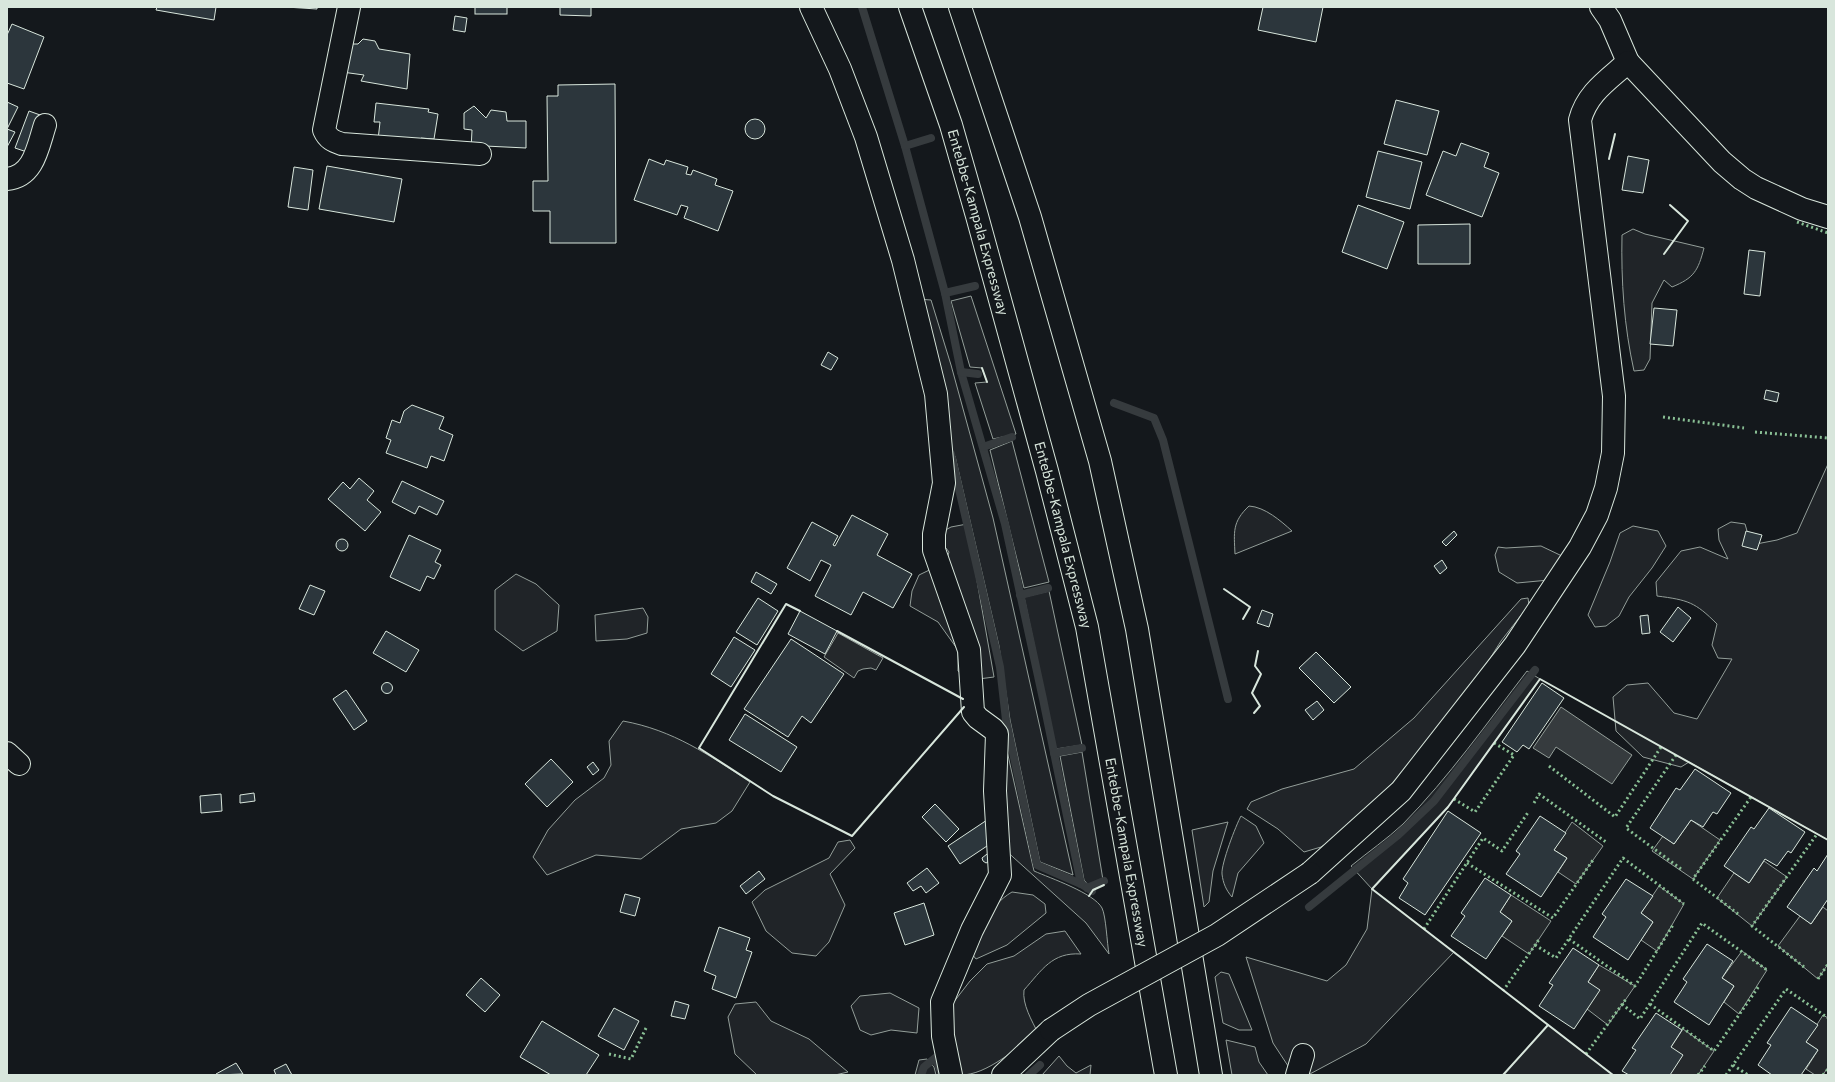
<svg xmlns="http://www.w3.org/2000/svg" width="1835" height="1082" viewBox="0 0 1835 1082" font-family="Commissioner,sans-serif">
<rect width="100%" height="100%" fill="#14181c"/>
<g fill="#202428" stroke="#939e99">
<path d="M 1633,229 L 1645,234 L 1704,248 C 1698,271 1694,278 1672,287 L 1664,280 L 1652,303 L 1650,359 L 1644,370 L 1634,371 C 1624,326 1621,281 1622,235 Z"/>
<path d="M 971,296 L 1016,434 L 993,439 L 975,383 L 987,382 L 982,368 L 970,367 L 951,301 Z"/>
<path d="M 917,299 L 931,300 L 951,365 L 993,518 L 1073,875 L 1040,862 L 1010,720 L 999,646 L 955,456 L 950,457 Z"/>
<path d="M 1012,441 L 1049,582 L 1024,588 L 990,450 Z"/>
<path d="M 1828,464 L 1828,840 L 1689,762 L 1681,767 L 1643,757 L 1616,731 L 1613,697 L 1627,685 L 1648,683 L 1674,713 L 1697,719 L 1732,659 L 1718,658 L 1712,645 L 1717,624 C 1695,602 1688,600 1657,596 L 1656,582 L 1681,551 L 1700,547 L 1728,559 L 1719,540 L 1718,529 L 1731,522 L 1745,524 L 1751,545 L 1777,540 L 1797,533 Z"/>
<path d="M 1249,506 C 1265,507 1281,521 1292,531 L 1235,554 C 1234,532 1232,522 1249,506 Z"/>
<path d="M 967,524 L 994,677 L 971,680 L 958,671 L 958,650 L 938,622 L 910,606 L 912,591 L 919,575 L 946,562 L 949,552 L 942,543 L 942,532 L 951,527 Z"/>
<path d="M 1633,526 L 1658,531 L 1666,546 L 1652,568 L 1629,597 L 1619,616 L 1606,626 L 1595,627 L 1588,615 L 1610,562 L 1620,533 Z"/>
<path d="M 1541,546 L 1562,556 L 1549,580 L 1517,583 L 1499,572 L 1495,555 L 1498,547 L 1506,548 Z"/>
<path d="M 516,574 L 536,584 L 559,605 L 557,631 L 523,651 L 495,630 L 495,590 Z"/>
<path d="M 1049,591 L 1082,745 L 1056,749 L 1024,597 Z"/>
<path d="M 1528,598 L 1529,605 L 1501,641 L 1460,706 L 1417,759 L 1342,833 L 1321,847 L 1304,852 L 1278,829 L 1247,809 L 1251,802 L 1282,789 L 1354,769 L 1414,718 L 1521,599 Z"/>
<path d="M 643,608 L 648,617 L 647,633 L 627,639 L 596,641 L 595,615 Z"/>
<path d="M 1527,671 L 1540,679 L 1448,807 L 1372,889 L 1454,952 L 1366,1044 L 1308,1075 L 1294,1075 L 1273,1043 L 1246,957 L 1327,981 L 1346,965 L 1367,929 L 1372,889 L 1351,866 C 1368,852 1387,839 1403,824 C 1449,777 1487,723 1527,671 Z"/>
<path d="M 623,721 C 673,730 709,755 750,782 L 732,811 L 716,823 L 681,829 L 641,859 L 596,855 L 547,875 L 533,857 L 548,830 L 575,800 L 604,778 L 611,765 L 609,741 Z"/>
<path d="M 1003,733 L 1034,871 C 1050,878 1094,893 1102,908 C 1106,916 1107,943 1109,954 L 1086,923 L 1003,848 Z"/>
<path d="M 1082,752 L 1103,880 L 1088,885 L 1084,880 L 1060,756 Z"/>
<path d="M 1241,816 L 1256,826 L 1264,843 L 1238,873 L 1232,897 C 1226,890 1223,883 1222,874 C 1221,864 1236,825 1241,816 Z"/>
<path d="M 1228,822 L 1213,871 L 1209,902 L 1204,907 L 1192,830 Z"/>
<path d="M 850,840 L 855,848 L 830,874 L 845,905 L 829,942 L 816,956 L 792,953 L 766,931 L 752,902 L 765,890 L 829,858 L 838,842 Z"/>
<path d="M 1012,892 L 1033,895 L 1045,904 L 1046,913 L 1007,945 L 976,959 L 972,954 C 982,930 988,906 1012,892 Z"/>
<path d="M 1065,931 L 1081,954 C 1052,952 1042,970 1024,990 C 1022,1004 1032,1021 1038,1033 C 1016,1048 987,1075 961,1075 L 953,1055 L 953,1003 L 970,981 L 987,964 L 1014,956 L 1046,934 Z"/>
<path d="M 1221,972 L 1229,974 L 1252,1030 L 1239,1030 L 1223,1023 L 1215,977 Z"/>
<path d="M 890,993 L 919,1008 L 917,1033 L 891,1030 L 871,1035 L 860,1030 L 851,1006 L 860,996 Z"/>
<path d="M 756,1002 L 771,1021 L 809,1039 L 848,1072 L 835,1075 L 757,1075 L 735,1054 L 728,1017 L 735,1004 Z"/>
<path d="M 1548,1025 L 1613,1075 L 1503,1075 Z"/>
<path d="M 1226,1040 L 1255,1047 L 1259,1062 L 1268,1075 L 1232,1075 Z"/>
<path d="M 1059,1056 L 1067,1066 L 1076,1073 L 1091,1065 L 1090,1075 L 1042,1075 Z"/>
<path d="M 927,1059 L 934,1067 L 936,1075 L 915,1075 L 919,1060 Z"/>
</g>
<g fill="#24282b" stroke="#939e99">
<path d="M 838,633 L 883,658 L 876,670 L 871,668 L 863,669 L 858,671 L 854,678 L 824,657 Z"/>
<path d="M 1691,820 L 1720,840 L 1693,879 L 1652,851 L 1663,836 L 1674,844 Z"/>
<path d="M 1572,822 L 1603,846 L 1576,884 L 1558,872 L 1567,858 L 1554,850 Z"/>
<path d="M 1764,861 L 1787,877 L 1752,926 L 1717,898 L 1734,873 L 1749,883 Z"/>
<path d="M 1659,886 L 1684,904 L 1657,951 L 1641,940 L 1653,922 L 1641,913 Z"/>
<path d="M 1511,895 L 1551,921 L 1529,954 L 1502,936 L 1512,921 L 1500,912 Z"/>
<path d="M 1823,907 L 1828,911 L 1828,964 L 1818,979 L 1778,946 L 1800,916 L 1811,924 Z"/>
<path d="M 1742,951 L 1767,970 L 1739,1014 L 1724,1002 L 1734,986 L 1722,978 Z"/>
<path d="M 1599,965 L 1635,986 L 1608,1025 L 1587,1009 L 1588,982 Z"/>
<path d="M 1823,1015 L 1828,1018 L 1828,1067 L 1823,1075 L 1815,1075 L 1806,1069 L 1818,1050 L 1806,1042 Z"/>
<path d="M 1683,1029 L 1714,1051 L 1698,1075 L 1670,1075 L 1671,1047 Z"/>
</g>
<path fill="#363b3e" stroke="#939e99" d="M 1561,707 L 1632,755 L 1612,784 L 1556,747 L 1549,758 L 1533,748 Z"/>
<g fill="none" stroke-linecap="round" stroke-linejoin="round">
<g stroke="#363b3e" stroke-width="8">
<path d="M 862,7 L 905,146 L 945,293 L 961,372 L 1005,524 L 1043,699 L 1081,884"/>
<path d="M 905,146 L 931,138"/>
<path d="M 945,293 L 975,286"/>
<path d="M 961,372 L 978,374"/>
<path d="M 1114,403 L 1154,418 L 1163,440 L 1228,699"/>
<path d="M 983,447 L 1012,437"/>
<path d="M 951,454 L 1000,667 L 1006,720 L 1037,865 L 1081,884 L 1092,891"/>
<path d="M 1020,595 L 1048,588"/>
<path d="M 1054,753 L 1082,748"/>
<path d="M 1087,888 L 1104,881"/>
<path d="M 1309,907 L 1397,836 L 1434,801 L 1535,670"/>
<path d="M 921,1075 L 924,1067 L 935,1058 L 941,1072"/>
<path d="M 1029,1075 L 1040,1065"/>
</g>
</g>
<g fill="#2c363c" stroke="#d8e6dc">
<path d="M 157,7 L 216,7 L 214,20 L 156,10 Z"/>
<path d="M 286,7 L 317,7 L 317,9 Z"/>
<rect x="475" y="7" width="32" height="7"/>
<path d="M 560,7 L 591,7 L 591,16 L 560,15 Z"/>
<path d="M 1263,7 L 1323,7 L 1316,42 L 1258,30 Z"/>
<path d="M 455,16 L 467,18 L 465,32 L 453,30 Z"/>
<path d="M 12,24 L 44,37 L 24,89 L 7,83 L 7,35 Z"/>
<path d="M 363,39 L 375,41 L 379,49 L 410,54 L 407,89 L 361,81 L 364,75 L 342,72 L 348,44 L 358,44 Z"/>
<path d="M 615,84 L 616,243 L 550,243 L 550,211 L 533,211 L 533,181 L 548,181 L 547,96 L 558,96 L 558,85 Z"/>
<path d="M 1396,100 L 1439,111 L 1427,155 L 1384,144 Z"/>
<path d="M 7,102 L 18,107 L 7,129 L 15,132 L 7,147 Z"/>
<path d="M 376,103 L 429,109 L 428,112 L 438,114 L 434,139 L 421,138 L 421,145 L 378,140 L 380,122 L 374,122 Z"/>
<path d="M 474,106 L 486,118 L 491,110 L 506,112 L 507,121 L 526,121 L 526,148 L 485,146 L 471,150 L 472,130 L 464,129 L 464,113 Z"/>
<path d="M 29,111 L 43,116 L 30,153 L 15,148 Z"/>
<circle cx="755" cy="129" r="10"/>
<path d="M 1461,143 L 1489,153 L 1484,167 L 1499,173 L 1482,217 L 1426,195 L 1443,151 L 1456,156 Z"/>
<path d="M 1378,151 L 1422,162 L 1410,209 L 1366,197 Z"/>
<path d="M 1628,156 L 1649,160 L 1643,193 L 1622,190 Z"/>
<path d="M 649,159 L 664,165 L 666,160 L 688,167 L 686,174 L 691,175 L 693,170 L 717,179 L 715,185 L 733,191 L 718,231 L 684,218 L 688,207 L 681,205 L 677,215 L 634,200 Z"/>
<path d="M 327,166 L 402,179 L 394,222 L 319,209 Z"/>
<path d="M 294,167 L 313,170 L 308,210 L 288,207 Z"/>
<path d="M 1358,205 L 1404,222 L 1387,269 L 1342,252 Z"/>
<path d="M 1470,224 L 1470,264 L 1418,264 L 1418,225 Z"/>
<path d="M 1749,250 L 1765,252 L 1760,296 L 1744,294 Z"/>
<path d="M 1654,308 L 1677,310 L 1673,346 L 1650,344 Z"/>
<path d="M 828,352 L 838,358 L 831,370 L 821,365 Z"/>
<path d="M 1766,390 L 1779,393 L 1777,402 L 1764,399 Z"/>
<path d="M 412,405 L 444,417 L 439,429 L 453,435 L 444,461 L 431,456 L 427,468 L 386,453 L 391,440 L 386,438 L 392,420 L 400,423 L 404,411 Z"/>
<path d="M 359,478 L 374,491 L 367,500 L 381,512 L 365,531 L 328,499 L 343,482 L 350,489 Z"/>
<path d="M 402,481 L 444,501 L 437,515 L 419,506 L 415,514 L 392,502 Z"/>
<path d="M 852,515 L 888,534 L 877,555 L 912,574 L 893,608 L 863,592 L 851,615 L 815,596 L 831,565 L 821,560 L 810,581 L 787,568 L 812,522 L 838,536 L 833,545 L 835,546 Z"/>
<path d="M 1454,531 L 1457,535 L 1446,546 L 1442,542 Z"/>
<path d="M 1746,531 L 1762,535 L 1757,550 L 1742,546 Z"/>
<path d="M 409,535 L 441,550 L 435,562 L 441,565 L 434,579 L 427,576 L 420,591 L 390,577 Z"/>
<circle cx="342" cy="545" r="6"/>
<path d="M 1442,560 L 1447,568 L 1440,574 L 1434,566 Z"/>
<path d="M 756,572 L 777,584 L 771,594 L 751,582 Z"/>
<path d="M 310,585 L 325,591 L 314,615 L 299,609 Z"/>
<path d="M 758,598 L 778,611 L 757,645 L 736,632 Z"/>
<path d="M 1678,607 L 1691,618 L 1673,642 L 1660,632 Z"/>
<path d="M 1262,610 L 1273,614 L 1269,627 L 1257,623 Z"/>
<path d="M 800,611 L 837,631 L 825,654 L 788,634 Z"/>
<path d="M 1648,615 L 1650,633 L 1642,634 L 1640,616 Z"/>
<path d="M 386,631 L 419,650 L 406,672 L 373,653 Z"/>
<path d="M 734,637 L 755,650 L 731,687 L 711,674 Z"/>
<path d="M 791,639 L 844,674 L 811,723 L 802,716 L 788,737 L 744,709 Z"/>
<path d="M 1316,652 L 1351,687 L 1334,703 L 1299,668 Z"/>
<circle cx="387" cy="688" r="5.5"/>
<path d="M 1542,683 L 1564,698 L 1529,749 L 1523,745 L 1517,752 L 1502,742 Z"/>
<path d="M 346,690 L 367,721 L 354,730 L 333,699 Z"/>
<path d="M 1317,701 L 1324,710 L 1313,720 L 1305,710 Z"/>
<path d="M 745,714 L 797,747 L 781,772 L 729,740 Z"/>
<path d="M 551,759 L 573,782 L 547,807 L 525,784 Z"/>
<path d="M 593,762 L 599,770 L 593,775 L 587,767 Z"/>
<path d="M 1695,769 L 1731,793 L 1717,814 L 1713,812 L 1703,827 L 1691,820 L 1674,844 L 1650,828 L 1676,788 L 1680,790 Z"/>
<path d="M 254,793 L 255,801 L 240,803 L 240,795 Z"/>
<path d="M 221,794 L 222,811 L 201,813 L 200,796 Z"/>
<path d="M 935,804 L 959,829 L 946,842 L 922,817 Z"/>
<path d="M 1769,808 L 1805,832 L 1791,853 L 1788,851 L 1777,866 L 1765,859 L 1749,883 L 1724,866 L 1751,827 L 1754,829 Z"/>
<path d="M 1448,811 L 1481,833 L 1425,915 L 1399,898 L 1408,883 L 1403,879 Z"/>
<path d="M 993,816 L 1005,834 L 960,864 L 948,846 Z"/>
<path d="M 1540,816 L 1566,833 L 1554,850 L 1567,858 L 1541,897 L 1506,874 L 1520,854 L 1516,851 Z"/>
<path d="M 987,854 L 990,856 L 988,862 L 986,863 L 983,861 L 982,858 Z"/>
<path d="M 1828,854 L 1828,899 L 1811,924 L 1787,907 L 1814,868 L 1817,871 Z"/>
<path d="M 927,868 L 939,883 L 926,893 L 921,886 L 913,891 L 907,883 Z"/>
<path d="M 759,871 L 765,879 L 746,894 L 740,886 Z"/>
<path d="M 1485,878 L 1511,895 L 1500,912 L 1512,921 L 1486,959 L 1451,936 L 1465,916 L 1461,913 Z"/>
<path d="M 1626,879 L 1653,896 L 1641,913 L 1653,922 L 1628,960 L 1593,937 L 1606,917 L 1602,914 Z"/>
<path d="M 625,894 L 640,898 L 635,916 L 620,912 Z"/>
<path d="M 924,903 L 934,935 L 905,945 L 894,913 Z"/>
<path d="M 719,927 L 750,938 L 746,950 L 752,952 L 736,998 L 712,989 L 716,976 L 704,971 Z"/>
<path d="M 1707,944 L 1733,961 L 1722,978 L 1734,986 L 1709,1025 L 1674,1002 L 1687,982 L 1683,979 Z"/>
<path d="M 1573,948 L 1599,965 L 1588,982 L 1600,990 L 1574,1029 L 1539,1006 L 1553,985 L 1549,983 Z"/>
<path d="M 481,978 L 500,995 L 485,1012 L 466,995 Z"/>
<path d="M 675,1001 L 689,1005 L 685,1019 L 671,1016 Z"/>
<path d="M 1791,1007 L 1818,1025 L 1806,1042 L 1818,1050 L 1801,1075 L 1772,1075 L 1758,1065 L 1771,1045 L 1767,1043 Z"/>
<path d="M 614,1008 L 639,1021 L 624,1050 L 598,1036 Z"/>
<path d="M 1656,1013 L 1682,1030 L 1671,1047 L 1683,1055 L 1670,1075 L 1629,1075 L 1622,1071 L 1636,1050 L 1632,1048 Z"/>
<path d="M 542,1021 L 599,1055 L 586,1075 L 551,1075 L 520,1057 Z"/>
<path d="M 236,1063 L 243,1074 L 217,1075 L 216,1074 Z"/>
<path d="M 286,1064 L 292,1075 L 276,1075 L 274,1070 Z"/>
</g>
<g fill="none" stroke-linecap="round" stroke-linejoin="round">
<defs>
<g id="minor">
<path d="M 349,7 L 324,130 C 328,139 333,141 342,144 L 480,154"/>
<path d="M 811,7 L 840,69 L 866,137 L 903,260 L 936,394 L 944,483 L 934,534 L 934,550 L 969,650 L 973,712 L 978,718 L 993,729 L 997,734 L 995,791 L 1000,875 L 972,930 L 942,1002 L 943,1036 L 951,1075"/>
<path d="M 1601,7 L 1610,20 L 1628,62"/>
<path d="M 7,179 C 34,177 38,146 45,125"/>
<path d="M 7,753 L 19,764"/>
<path d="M 1310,873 L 1401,791 L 1515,645 L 1580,547 L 1597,515 L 1606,488 L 1613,453 L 1614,396 L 1580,120 C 1587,93 1608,80 1628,62 L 1722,162 L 1742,179 L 1756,188 L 1802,209 L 1828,217"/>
<path d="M 1003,1075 L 1051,1030"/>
<path d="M 1297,1075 L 1303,1055"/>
</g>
<g id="highway">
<path id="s1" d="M 910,7 L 951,125 L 977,216 L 1047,471 L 1087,627 L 1166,1075"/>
<path d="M 960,7 L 1030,217 L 1100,461 L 1137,629 L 1211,1075"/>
</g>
</defs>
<use href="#minor" stroke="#d8e6dc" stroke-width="24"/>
<use href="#highway" stroke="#d8e6dc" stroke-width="24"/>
<use href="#minor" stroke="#14181c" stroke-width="22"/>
<use href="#highway" stroke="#14181c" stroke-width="22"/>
<defs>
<path id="minor-bridge" d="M 1051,1030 L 1089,1005 L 1217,935 L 1310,873"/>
</defs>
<use href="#minor-bridge" stroke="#d8e6dc" stroke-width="24" stroke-linecap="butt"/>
<use href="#minor-bridge" stroke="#14181c" stroke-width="22"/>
<g stroke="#8ac095" stroke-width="3" stroke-dasharray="2 3" stroke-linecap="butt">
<path d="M 1797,222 L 1828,233"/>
<path d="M 1663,417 L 1744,428"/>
<path d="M 1755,432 L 1828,438"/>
<path d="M 1676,755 L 1626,828 L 1681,869"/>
<path d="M 1549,766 L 1615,817 L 1661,747"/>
<path d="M 1454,799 L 1475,812 L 1514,755 L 1494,743"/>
<path d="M 1534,803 L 1539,794 L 1606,842"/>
<path d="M 1467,863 L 1553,918 L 1593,860"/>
<path d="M 1738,914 L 1693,879 L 1751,797"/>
<path d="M 1424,929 L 1483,838 L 1502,851 L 1529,811"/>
<path d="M 1569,939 L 1635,986 L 1673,925"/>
<path d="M 1535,945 L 1556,958 L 1623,858 L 1684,904"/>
<path d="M 1804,967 L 1752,926 L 1817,834"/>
<path d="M 1818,979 L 1828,964"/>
<path d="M 1503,991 L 1540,938"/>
<path d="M 1622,1004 L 1640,1019 L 1702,923 L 1767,970"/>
<path d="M 1650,1004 L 1714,1051 L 1759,986"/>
<path d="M 609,1054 L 631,1059 L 647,1026"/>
<path d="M 1586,1054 L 1626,999"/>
<path d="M 1733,1065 L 1748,1075"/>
<path d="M 1698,1075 L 1705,1066"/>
<path d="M 1726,1075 L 1786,989 L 1828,1018"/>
<path d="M 1823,1075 L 1828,1069"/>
</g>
<g stroke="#d8e6dc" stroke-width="2">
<path d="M 1609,159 L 1615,134"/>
<path d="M 1664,254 L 1688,221 L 1670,205"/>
<path d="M 982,368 L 987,382"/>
<path d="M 1224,589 L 1250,607 L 1243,619"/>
<path d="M 800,611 L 786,604 L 699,748 L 773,796 L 852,836 L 964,707"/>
<path d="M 837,631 L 963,699"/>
<path d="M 1254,713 L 1260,706 L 1252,693 L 1261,674 L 1255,666 L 1258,651"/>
<path d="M 1089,896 L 1093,890 L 1104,885"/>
<path d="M 1503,1075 L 1548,1025"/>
<path d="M 1613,1075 L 1372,889 L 1448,807 L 1540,679 L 1828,840"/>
</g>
</g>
<g text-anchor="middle" stroke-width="3" stroke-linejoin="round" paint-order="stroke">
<g font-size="14" fill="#d8e6dc" stroke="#14181c">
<text dy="5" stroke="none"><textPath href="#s1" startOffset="226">Entebbe-Kampala Expressway</textPath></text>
<text dy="5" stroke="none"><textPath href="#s1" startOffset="550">Entebbe-Kampala Expressway</textPath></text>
<text dy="5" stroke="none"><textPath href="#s1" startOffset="874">Entebbe-Kampala Expressway</textPath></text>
</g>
</g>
<rect width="1835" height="1082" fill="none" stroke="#d8e6dc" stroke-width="16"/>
</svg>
